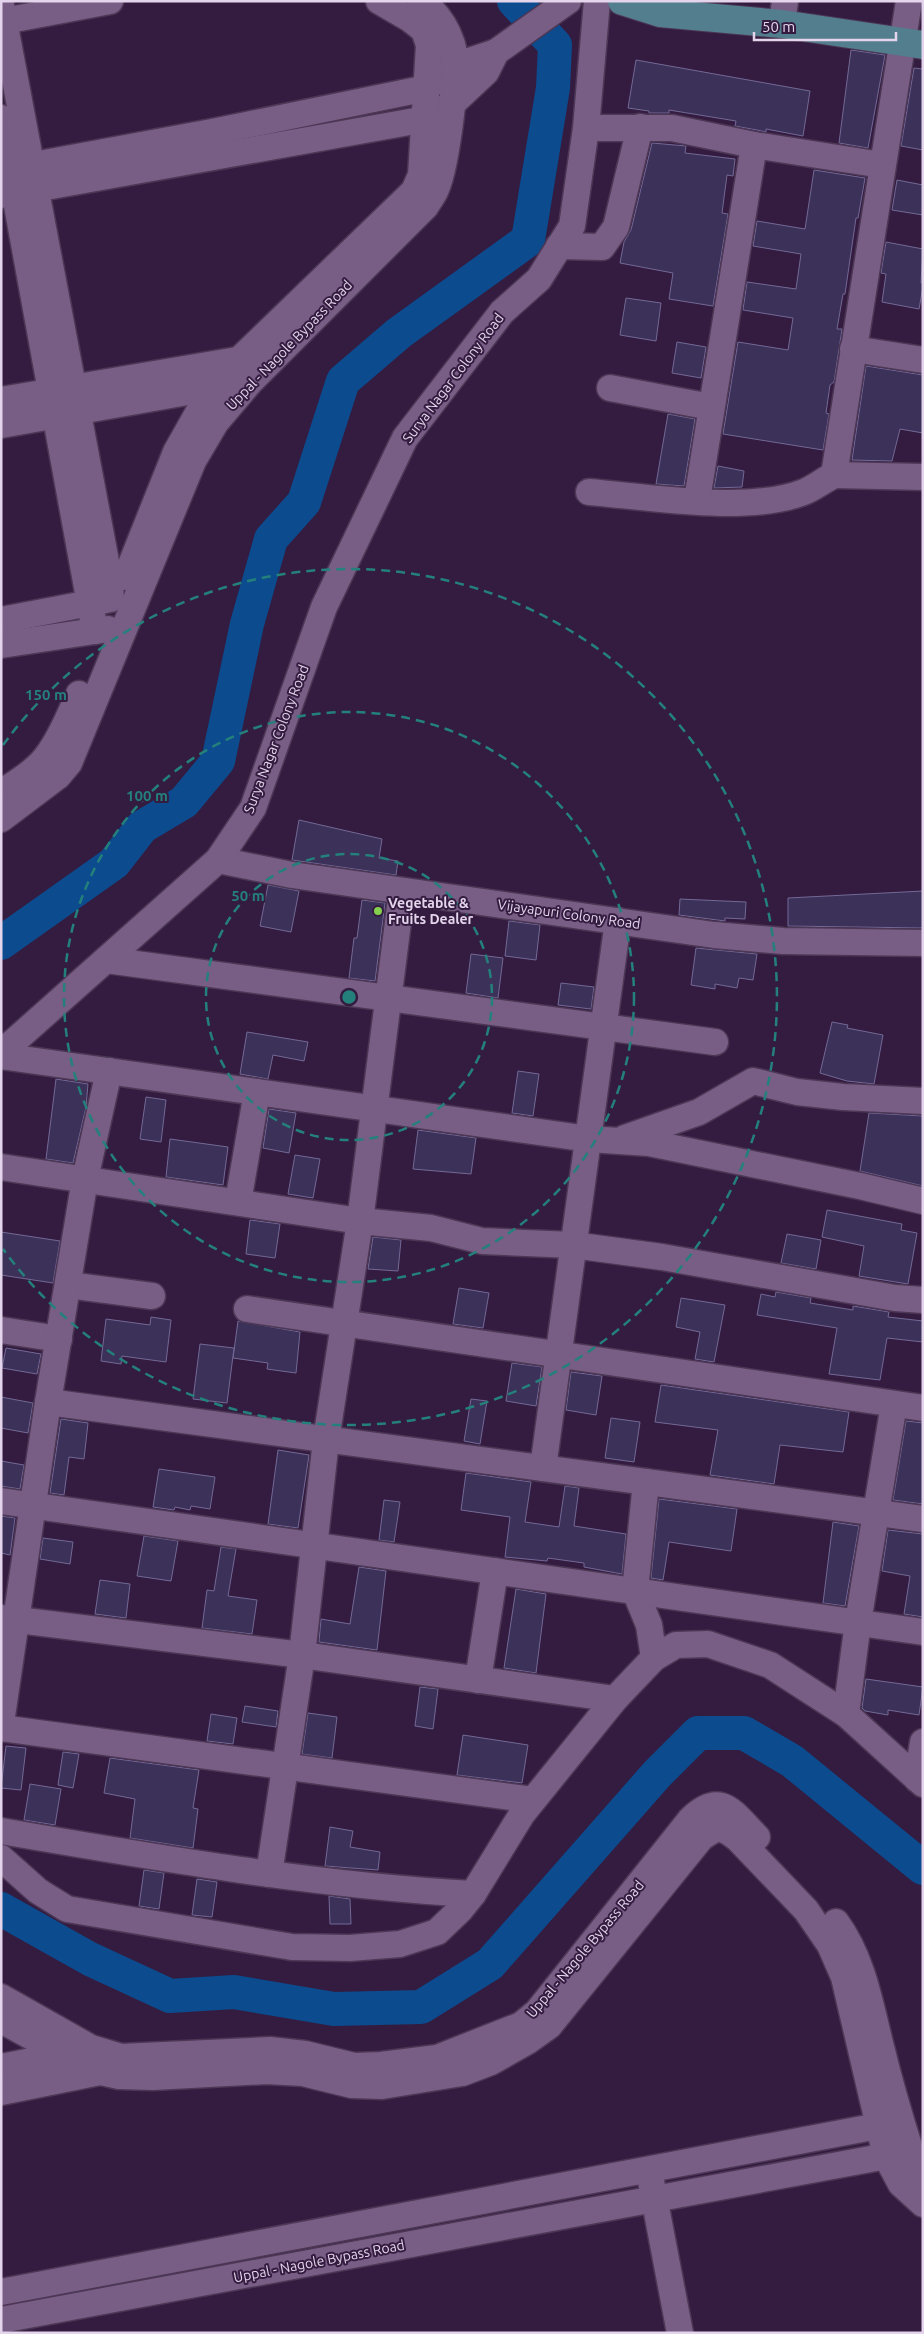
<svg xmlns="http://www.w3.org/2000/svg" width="924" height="2334" viewBox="0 0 924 2334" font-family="Ubuntu,sans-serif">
<rect width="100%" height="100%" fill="#341c40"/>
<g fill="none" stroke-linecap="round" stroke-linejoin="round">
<g stroke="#0c4b8e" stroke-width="34">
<path d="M 1,943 L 114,863 L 142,827 L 184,802 L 218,761 L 247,624 L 271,539 L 304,502 L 343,381 L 399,333 L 528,240 L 553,88 L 555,45 L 514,1"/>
<path d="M 1,1909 L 90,1959 L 170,1996 L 234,1992 L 334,2009 L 421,2007 L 490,1964 L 657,1774 L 698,1733 L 744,1733 L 792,1761 L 923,1868"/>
</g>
</g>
<g fill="#3b3159" stroke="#736996">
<path d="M 851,50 L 885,55 L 868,148 L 839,143 Z"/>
<path d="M 636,60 L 810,91 L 803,136 L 766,129 L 766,132 L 757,130 L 735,126 L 736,121 L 669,110 L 669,113 L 649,113 L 649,111 L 628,108 Z"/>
<path d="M 914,68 L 923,69 L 923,150 L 901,146 Z"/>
<path d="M 652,143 L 686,146 L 685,153 L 735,159 L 733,176 L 727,175 L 722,213 L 728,214 L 713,306 L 669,299 L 673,273 L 620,263 L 624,242 L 631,230 Z"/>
<path d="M 814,170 L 865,178 L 858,218 L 856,218 L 845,294 L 843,294 L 837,329 L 842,329 L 834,382 L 830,385 L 826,413 L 829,414 L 823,450 L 723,434 L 738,342 L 788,350 L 793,318 L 743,310 L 747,282 L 796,289 L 801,254 L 753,246 L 757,221 L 805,229 Z"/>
<path d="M 897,180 L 923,185 L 923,215 L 892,210 Z"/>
<path d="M 886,242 L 923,249 L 921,283 L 923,283 L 923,287 L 919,309 L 882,302 L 886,274 L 881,273 Z"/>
<path d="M 626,298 L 661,303 L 656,341 L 620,335 Z"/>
<path d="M 677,342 L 706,347 L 701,378 L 672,373 Z"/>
<path d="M 866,366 L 923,375 L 923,433 L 900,429 L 892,461 L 852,460 Z"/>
<path d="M 668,414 L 695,419 L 684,486 L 656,484 Z"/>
<path d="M 718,466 L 744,471 L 742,487 L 714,488 Z"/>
<path d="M 299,820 L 382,839 L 379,858 L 398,861 L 396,875 L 292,860 Z"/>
<path d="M 268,885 L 299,891 L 291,932 L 260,926 Z"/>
<path d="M 923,891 L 923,928 L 788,926 L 788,898 Z"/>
<path d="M 680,899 L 746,902 L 745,919 L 725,918 L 725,921 L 679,915 Z"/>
<path d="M 362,900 L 385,903 L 375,981 L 349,978 L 354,938 L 357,938 Z"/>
<path d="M 509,921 L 540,925 L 536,960 L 505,956 Z"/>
<path d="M 696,948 L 757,954 L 753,980 L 739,978 L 737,988 L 715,984 L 715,989 L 691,985 Z"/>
<path d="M 471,954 L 503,958 L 498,998 L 466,993 Z"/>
<path d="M 561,983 L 594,987 L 591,1009 L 558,1005 Z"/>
<path d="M 832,1022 L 848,1025 L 847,1028 L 883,1035 L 874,1084 L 847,1081 L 820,1073 Z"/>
<path d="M 247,1032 L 308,1042 L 304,1061 L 273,1055 L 268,1079 L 240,1074 Z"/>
<path d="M 518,1071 L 539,1074 L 533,1116 L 512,1113 Z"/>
<path d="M 56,1079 L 88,1084 L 86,1107 L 73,1163 L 46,1159 Z"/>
<path d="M 146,1097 L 166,1100 L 161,1142 L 140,1139 Z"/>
<path d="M 269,1109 L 296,1113 L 289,1153 L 263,1148 Z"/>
<path d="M 869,1113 L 923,1116 L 923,1186 L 860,1171 Z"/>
<path d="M 418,1130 L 476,1138 L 471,1174 L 413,1169 Z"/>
<path d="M 170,1139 L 228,1147 L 223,1185 L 166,1177 Z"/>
<path d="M 295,1155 L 320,1159 L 313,1198 L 288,1194 Z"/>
<path d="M 827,1210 L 902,1224 L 901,1230 L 917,1233 L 908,1284 L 859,1276 L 864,1246 L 822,1237 Z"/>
<path d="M 250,1220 L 280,1224 L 275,1258 L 246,1254 Z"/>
<path d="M 1,1232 L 60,1241 L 53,1283 L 1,1275 Z"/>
<path d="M 787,1234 L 821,1240 L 816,1269 L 781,1263 Z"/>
<path d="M 373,1237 L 401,1240 L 398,1271 L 368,1269 Z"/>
<path d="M 459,1288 L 489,1293 L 483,1328 L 453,1324 Z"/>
<path d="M 776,1292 L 811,1298 L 810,1303 L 853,1310 L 853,1306 L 889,1312 L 888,1317 L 923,1321 L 923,1342 L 887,1338 L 880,1380 L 829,1374 L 837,1328 L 757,1315 L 761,1294 L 775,1297 Z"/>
<path d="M 681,1298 L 725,1305 L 714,1362 L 695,1359 L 700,1332 L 676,1327 Z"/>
<path d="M 151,1317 L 171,1320 L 166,1362 L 122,1356 L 121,1364 L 101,1361 L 106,1319 L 150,1325 Z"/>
<path d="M 238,1321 L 300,1332 L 296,1373 L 267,1369 L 268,1363 L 233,1358 Z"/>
<path d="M 200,1344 L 234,1348 L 227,1403 L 193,1399 Z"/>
<path d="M 6,1348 L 41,1354 L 37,1374 L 2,1368 Z"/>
<path d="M 512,1363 L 542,1367 L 536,1406 L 506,1401 Z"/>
<path d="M 571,1372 L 602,1376 L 596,1415 L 566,1410 Z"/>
<path d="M 661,1385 L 849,1412 L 843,1452 L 780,1445 L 774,1484 L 710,1475 L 718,1430 L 655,1422 Z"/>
<path d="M 1,1397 L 33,1403 L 28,1433 L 1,1428 Z"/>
<path d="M 471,1399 L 487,1401 L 480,1444 L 464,1441 Z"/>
<path d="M 611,1418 L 640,1422 L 634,1462 L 605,1458 Z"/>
<path d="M 61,1419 L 88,1423 L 84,1459 L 69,1457 L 64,1495 L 50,1493 Z"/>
<path d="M 906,1421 L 923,1423 L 923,1504 L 893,1500 Z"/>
<path d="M 278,1450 L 309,1455 L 298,1528 L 268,1524 Z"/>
<path d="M 1,1461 L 24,1465 L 20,1489 L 1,1486 Z"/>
<path d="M 159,1469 L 215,1477 L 210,1509 L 191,1506 L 190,1510 L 175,1507 L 174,1510 L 153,1507 Z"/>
<path d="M 466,1473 L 531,1482 L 525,1522 L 559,1527 L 565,1486 L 579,1488 L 574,1526 L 626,1534 L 622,1574 L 584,1567 L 584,1563 L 548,1558 L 547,1561 L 505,1557 L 510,1517 L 461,1510 Z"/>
<path d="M 659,1499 L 737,1509 L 731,1551 L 669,1542 L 663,1580 L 651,1578 Z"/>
<path d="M 384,1500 L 400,1502 L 394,1542 L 379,1540 Z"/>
<path d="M 1,1516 L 15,1518 L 10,1555 L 1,1553 Z"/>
<path d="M 833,1522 L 859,1526 L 845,1606 L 823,1603 Z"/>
<path d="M 888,1530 L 923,1534 L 923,1617 L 904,1614 L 910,1576 L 882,1571 Z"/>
<path d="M 144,1536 L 178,1541 L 171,1581 L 137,1576 Z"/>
<path d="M 43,1538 L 73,1542 L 70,1564 L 40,1559 Z"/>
<path d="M 221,1547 L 236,1549 L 228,1596 L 257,1600 L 252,1634 L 202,1628 L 207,1590 L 214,1591 Z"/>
<path d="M 359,1567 L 386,1571 L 377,1650 L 319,1642 L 321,1619 L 350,1624 Z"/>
<path d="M 100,1580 L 130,1584 L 126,1618 L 95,1614 Z"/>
<path d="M 516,1589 L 546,1594 L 536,1673 L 504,1668 Z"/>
<path d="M 866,1679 L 923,1687 L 919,1715 L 888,1710 L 888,1715 L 865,1711 L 862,1708 Z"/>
<path d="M 420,1687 L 438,1689 L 433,1729 L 415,1726 Z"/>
<path d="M 245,1706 L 278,1711 L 276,1727 L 242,1722 Z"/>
<path d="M 308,1713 L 337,1717 L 332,1758 L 302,1754 Z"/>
<path d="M 211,1714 L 237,1718 L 233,1744 L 207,1741 Z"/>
<path d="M 463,1735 L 528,1745 L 522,1783 L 457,1775 Z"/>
<path d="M 6,1746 L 26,1748 L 21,1790 L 1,1788 Z"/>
<path d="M 63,1752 L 79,1754 L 73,1788 L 58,1785 Z"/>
<path d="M 110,1758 L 199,1770 L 193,1808 L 198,1809 L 193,1848 L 130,1838 L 135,1799 L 104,1793 Z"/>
<path d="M 30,1784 L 61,1789 L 55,1825 L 24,1820 Z"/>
<path d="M 330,1827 L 353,1831 L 350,1847 L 380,1852 L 378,1870 L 325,1866 Z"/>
<path d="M 144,1870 L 164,1873 L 159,1909 L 139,1906 Z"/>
<path d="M 197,1879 L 217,1882 L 212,1917 L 192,1915 Z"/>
<path d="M 329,1896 L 350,1899 L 351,1924 L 330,1924 Z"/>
</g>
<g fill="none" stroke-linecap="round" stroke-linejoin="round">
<defs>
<g id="minor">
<path d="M 909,1 L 834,475 L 923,477"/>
<path d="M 1,5 L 110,583 L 111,599"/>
<path d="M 4,21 L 110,1"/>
<path d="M 782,24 L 785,1"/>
<path d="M 1,118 L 95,631"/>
<path d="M 586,128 L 672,128 L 754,145 L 882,165"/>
<path d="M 1,171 L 212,132 L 427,88 L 454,66 L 496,52 L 568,1"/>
<path d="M 1,195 L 426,119 L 453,103 L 486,72 L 496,52"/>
<path d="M 559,246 L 602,247 L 616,227 L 640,127"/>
<path d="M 853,349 L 923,360"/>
<path d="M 610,388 L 711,407"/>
<path d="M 1,400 L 249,358"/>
<path d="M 1,425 L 227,385"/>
<path d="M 589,492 C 649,497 748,514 804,492 C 814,488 824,480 834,475"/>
<path d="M 697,500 L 754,145"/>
<path d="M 126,577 L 176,452 L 198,413 L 240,359 L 414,191 L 421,175 L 429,45 L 424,30 L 410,19 L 379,1"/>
<path d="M 1,620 L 106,600"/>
<path d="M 1,645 L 108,629"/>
<path d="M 1,793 C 17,782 38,770 49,753 C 62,735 70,714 79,694"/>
<path d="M 1,819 L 58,776 L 69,763 L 193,461 L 216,422 L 250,382 L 426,206 C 429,200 434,195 436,189 C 446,166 460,68 452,44 C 446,26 437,12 421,1"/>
<path d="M 218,860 L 292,875 L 714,935 L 783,941 L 923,943"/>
<path d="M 106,960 L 715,1042"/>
<path d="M 1,1053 L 218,860 L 253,808 L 324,607 L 405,438 L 502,312 L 539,279 L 572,226 L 586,128 L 597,1"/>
<path d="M 1,1056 L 589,1139 L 649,1143 L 860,1186 L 923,1201"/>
<path d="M 625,1138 L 699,1112 L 753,1081 L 797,1092 L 843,1097 L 923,1101"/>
<path d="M 1,1167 L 360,1221 L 431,1228 L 482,1241 L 573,1245 L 662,1257 L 895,1298 L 923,1300"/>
<path d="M 238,1202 L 257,1092"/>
<path d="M 68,1285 L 152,1296"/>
<path d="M 247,1309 L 923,1408"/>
<path d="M 1,1330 L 59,1339"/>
<path d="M 48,1402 L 923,1519"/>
<path d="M 543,1468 L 618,921"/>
<path d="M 646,1482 L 635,1591 L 649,1625 L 654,1658"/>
<path d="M 1,1501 L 923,1632"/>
<path d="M 1,1618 L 302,1655 L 615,1699"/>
<path d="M 478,1680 L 495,1571"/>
<path d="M 846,1714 L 858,1622 L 894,1404"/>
<path d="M 1,1723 L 48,1402 L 85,1179 L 109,1071"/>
<path d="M 1,1728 L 533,1800"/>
<path d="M 917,1779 L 923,1742"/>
<path d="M 1,1831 C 158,1858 314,1885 473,1894"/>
<path d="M 1,1858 L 38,1891 L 67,1909 L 292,1947 L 350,1948 L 400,1944 L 437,1932 L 461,1909 L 473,1894 L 522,1814 L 615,1699 L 654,1658 L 676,1645 L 708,1644 L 770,1665 L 846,1714 L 923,1784"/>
<path d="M 269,1874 L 302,1655 L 326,1440 L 360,1221 L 402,891"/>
<path d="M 836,1922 C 863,1959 870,2004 881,2047 C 891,2088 903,2128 916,2168 L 923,2175"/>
<path d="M 1,1997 L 91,2048 L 121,2057 L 270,2050 L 305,2054 L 354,2066 L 381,2065 L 437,2058 L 521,2025 L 537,2012 L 690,1820 C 721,1789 733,1813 757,1837"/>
<path d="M 1,2020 L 92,2070 L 119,2076 L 153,2077 L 267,2071 L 303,2073 L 352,2085 L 382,2086 L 462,2073 L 491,2062 L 528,2041 L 549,2026 L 701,1838 C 718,1826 721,1826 738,1839 L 806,1910 L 830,1945 L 844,1977 L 886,2156 L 901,2184 L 923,2204"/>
<path d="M 1,2067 L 72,2053"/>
<path d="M 1,2092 L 100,2072 L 104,2069"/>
<path d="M 651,2181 L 680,2333"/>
<path d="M 1,2292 L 878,2126 L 895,2125"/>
<path d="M 1,2320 L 903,2153"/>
</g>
<path id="major" d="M 622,1 L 660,13 L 782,24 L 923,45"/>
</defs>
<use href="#minor" stroke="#4c3755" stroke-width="29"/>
<use href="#major" stroke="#4c3755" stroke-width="30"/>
<use href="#minor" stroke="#785d85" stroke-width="26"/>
<use href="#major" stroke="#527e8e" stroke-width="28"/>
</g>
<g fill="none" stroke="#24807b" stroke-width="2.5" stroke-dasharray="9 6">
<circle cx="349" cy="997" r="143"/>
<circle cx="349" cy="997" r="285"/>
<path d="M3 745A428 428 0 1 1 3 1249"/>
</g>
<circle fill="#84cf4d" stroke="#341c40" stroke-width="2" cx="378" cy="911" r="5"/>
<g text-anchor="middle" stroke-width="4" stroke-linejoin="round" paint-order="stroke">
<g font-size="14" fill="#e4d5ec" stroke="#341c40">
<text transform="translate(289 345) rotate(-46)" y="5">Uppal - Nagole Bypass Road</text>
<text transform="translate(453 378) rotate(-53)" y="5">Surya Nagar Colony Road</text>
<text transform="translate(276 739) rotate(-69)" y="5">Surya Nagar Colony Road</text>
<text transform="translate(569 914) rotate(8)" y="5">Vijayapuri Colony Road</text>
<text transform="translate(585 1949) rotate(-50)" y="5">Uppal - Nagole Bypass Road</text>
<text transform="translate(319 2261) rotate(-11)" y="5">Uppal - Nagole Bypass Road</text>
</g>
<g font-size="14" font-weight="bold" fill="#e4d5ec" stroke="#341c40" text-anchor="start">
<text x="388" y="908">Vegetable &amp;<tspan x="388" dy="16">Fruits Dealer</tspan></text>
</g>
</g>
<circle cx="349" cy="997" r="8" fill="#24807b" stroke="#341c40" stroke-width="2.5"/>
<g font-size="15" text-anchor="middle" font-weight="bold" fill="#24807b" stroke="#341c40" stroke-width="4" stroke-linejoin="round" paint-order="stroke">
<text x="46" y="700">150 m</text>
<text x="147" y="801">100 m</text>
<text x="248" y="901">50 m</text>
</g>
<rect width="924" height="2334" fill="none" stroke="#e4d5ec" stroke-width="5"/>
<path d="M754 32v8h142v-8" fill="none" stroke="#e4d5ec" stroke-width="2.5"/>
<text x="762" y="32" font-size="15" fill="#e4d5ec" stroke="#341c40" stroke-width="4" paint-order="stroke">50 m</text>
</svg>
